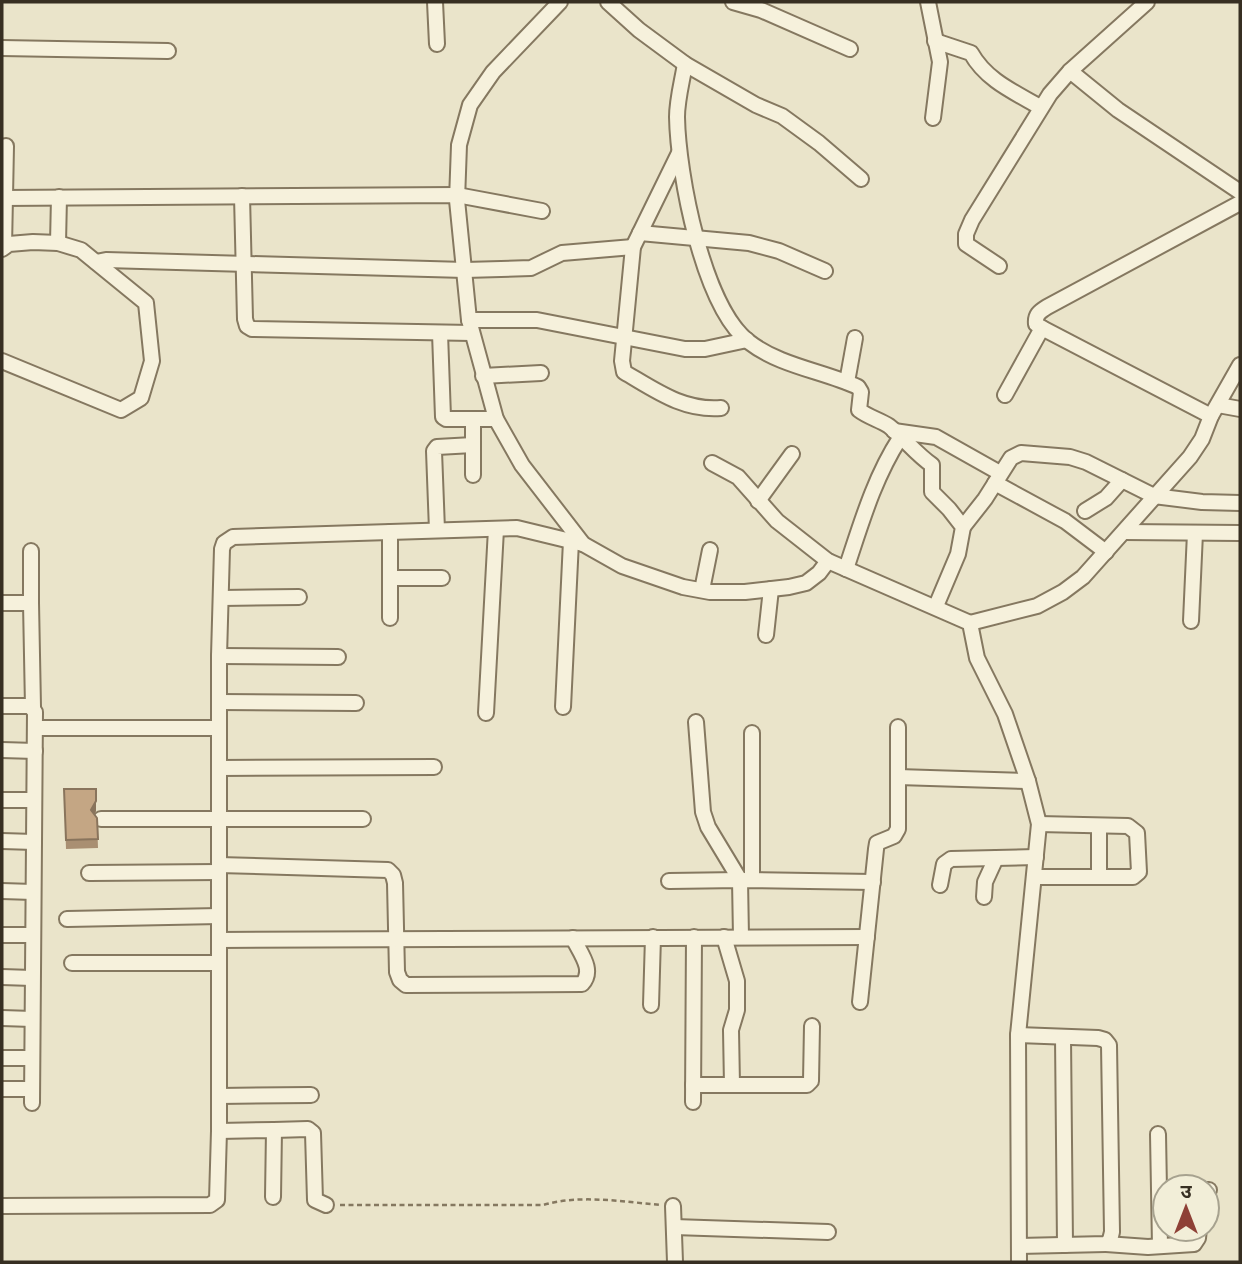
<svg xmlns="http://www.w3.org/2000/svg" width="1242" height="1264" viewBox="0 0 1242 1264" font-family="'Times New Roman','Noto Sans Devanagari',serif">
<rect width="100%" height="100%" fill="#eae4ca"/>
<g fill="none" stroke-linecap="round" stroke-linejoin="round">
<defs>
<g id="minor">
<path d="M 435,2 L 437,44"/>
<path d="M 560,2 L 493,72 L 470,105 L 459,145 L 457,200 L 469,320 L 496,419 L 522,465 L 583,544 L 622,566 L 683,587 L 710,592 L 745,592 L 789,587 L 806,583 L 819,573 L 828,561"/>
<path d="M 608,2 L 639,30 L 685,64 L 756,105 L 782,116 L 819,143 L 861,179"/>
<path d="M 733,2 L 761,10 L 850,49"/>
<path d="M 928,2 L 940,62 L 933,118"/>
<path d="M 935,41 L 971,53 C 986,80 1014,92 1040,107"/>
<path d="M 2,48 L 168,51"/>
<path d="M 685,64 C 682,82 677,100 677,117 C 678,174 703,307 749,342 C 780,366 823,371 858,387 L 861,392 L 859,410 C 868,417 880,420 889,426 C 904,438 916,454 932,465 L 932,492 L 949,509 L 963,527 L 958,554 L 936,606"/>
<path d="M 1070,71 L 1118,110 L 1240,192"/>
<path d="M 679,153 L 633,247 L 622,361 L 624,372 C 655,390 683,411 721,408"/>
<path d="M 242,196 L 245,319 L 247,326 L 252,329 L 471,333"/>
<path d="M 2,198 L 457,195 L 542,211"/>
<path d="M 640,233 L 749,243 L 779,251 L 825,271"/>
<path d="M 58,243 L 59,197"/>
<path d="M 4,247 L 6,146"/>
<path d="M 2,249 L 9,244 L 33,242 L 58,243 L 81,250 L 146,303 L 152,361 L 141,398 L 121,410 L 2,361"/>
<path d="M 96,262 L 106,260 L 465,270 L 531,268 L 562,253 L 633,247"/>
<path d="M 999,266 L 966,244 L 966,234 L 972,220 L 1050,94 L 1070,71 L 1147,2"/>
<path d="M 469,320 L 537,320 L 685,349 L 705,349 L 747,340"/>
<path d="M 440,333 L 443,417 L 446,419 L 496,419"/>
<path d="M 483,376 L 541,373"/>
<path d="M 847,382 L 855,338"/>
<path d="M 1005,395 L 1042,328"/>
<path d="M 1218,405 L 1240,409"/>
<path d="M 1211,416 L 1042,328 L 1036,324 C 1035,315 1039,312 1047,307 L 1240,203"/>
<path d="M 473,419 L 473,475"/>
<path d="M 894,431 L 936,437 L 1000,473"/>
<path d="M 712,463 L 738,477 L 777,521 L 828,561 L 970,623 L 977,658 L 1005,714 L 1028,781 L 1039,824 L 1018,1035 L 1019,1262"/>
<path d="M 995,483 L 1065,521 L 1106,552"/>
<path d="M 758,501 L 792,454"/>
<path d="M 1085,511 L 1106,498 L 1122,480"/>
<path d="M 963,527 L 985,499 L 1011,458 L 1021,453 L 1070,457 L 1086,462 L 1154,496 L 1202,502 L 1240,503"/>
<path d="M 437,530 L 434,451 L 437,447 L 473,445"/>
<path d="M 1125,532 L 1240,533"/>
<path d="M 31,551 L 31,603"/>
<path d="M 846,569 C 861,524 874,478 900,438"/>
<path d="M 390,578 L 442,578"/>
<path d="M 702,590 L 710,550"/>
<path d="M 222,598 L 299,597"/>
<path d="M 2,603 L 31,603 L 33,707"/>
<path d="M 390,618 L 390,532"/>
<path d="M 1191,621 L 1195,533"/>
<path d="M 970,623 L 1037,606 L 1063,592 L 1083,577 L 1190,457 L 1202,439 L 1211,416 L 1240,365"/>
<path d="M 766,635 L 771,589"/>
<path d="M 219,656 L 338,657"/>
<path d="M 219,702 L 356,703"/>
<path d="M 2,706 L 30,706 L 35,712 L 32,1103"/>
<path d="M 563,707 L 571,541"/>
<path d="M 486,713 L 496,529"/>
<path d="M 696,722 L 703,812 L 708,827 L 740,880 L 741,937"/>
<path d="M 35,728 L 219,728"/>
<path d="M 2,750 L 35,751"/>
<path d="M 219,768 L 434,767"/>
<path d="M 898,777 L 1028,781"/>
<path d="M 2,800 L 34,800"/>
<path d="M 101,819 L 363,819"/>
<path d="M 2,841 L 34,842"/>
<path d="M 219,865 L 388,870 L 393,875 L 395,883 L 397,972 L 400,980 L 406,985 L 582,984 C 595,970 580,953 573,938"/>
<path d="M 89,873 L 219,872"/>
<path d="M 1099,876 L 1099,826"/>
<path d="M 1035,877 L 1133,877 L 1139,872 L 1137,833 L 1128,826 L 1039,824"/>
<path d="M 752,880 L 752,733"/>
<path d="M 669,881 L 740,880 L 873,882"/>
<path d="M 940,885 L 944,864 L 951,859 L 1036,857"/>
<path d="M 2,891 L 33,892"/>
<path d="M 984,897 L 985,882 L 996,858"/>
<path d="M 67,919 L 219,916"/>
<path d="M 2,935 L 33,935"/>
<path d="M 724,937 L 737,981 L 737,1010 L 731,1030 L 732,1085"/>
<path d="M 219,940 L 867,937"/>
<path d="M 72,963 L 219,963"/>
<path d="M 2,977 L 32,978"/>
<path d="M 860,1002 L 876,849 L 877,843 L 894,836 L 898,829 L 898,727"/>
<path d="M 651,1005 L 653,937"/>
<path d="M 2,1018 L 32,1019"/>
<path d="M 1018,1035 L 1098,1038 L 1105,1040 L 1109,1045 L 1112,1232 L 1110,1240 L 1106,1244 L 1019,1246"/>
<path d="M 1063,1037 L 1065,1245"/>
<path d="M 2,1058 L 31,1058"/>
<path d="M 693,1085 L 807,1085 L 811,1081 L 812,1026"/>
<path d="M 2,1089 L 32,1089"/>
<path d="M 219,1096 L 311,1095"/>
<path d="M 693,1102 L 694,937"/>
<path d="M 274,1130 L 308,1129 L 313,1133 L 315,1200 L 326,1205"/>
<path d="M 219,1131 L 274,1130 L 273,1197"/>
<path d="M 1158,1134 L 1160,1246"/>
<path d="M 1207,1190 L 1209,1190"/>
<path d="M 2,1206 L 210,1205 L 217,1200 L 219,1131 L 219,656 L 222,549 L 224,543 L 233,537 L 517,528 L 583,544"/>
<path d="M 673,1206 L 675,1262"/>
<path d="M 674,1227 L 828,1232"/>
<path d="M 1106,1244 L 1148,1247 L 1194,1244 L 1198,1238 L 1199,1229"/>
</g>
</defs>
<use href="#minor" stroke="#857860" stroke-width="18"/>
<path stroke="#857860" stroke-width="2.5" stroke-dasharray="5 3.5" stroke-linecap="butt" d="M 340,1205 L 543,1205 C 580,1194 624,1202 662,1205"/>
<use href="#minor" stroke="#f6f1dc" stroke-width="14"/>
</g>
<path fill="#a98f72" d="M 64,789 L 96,811 L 94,814 L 97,818 L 98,848 L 66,849 Z"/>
<path fill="#89745c" d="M 96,801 L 96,811 L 91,820 L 91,810 Z"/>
<path fill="#c4a684" stroke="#89745c" stroke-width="2" d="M 64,789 L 96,789 L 96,801 L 91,810 L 97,818 L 98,839 L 66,840 Z"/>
<rect width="1242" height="1264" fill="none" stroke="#372f22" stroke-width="7"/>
<g transform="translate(1186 1208)"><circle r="33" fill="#f2eed8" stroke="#a7a28f" stroke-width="2"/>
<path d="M0-5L12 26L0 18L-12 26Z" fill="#8e4036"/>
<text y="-10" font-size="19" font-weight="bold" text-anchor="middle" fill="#372f22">उ</text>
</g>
</svg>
